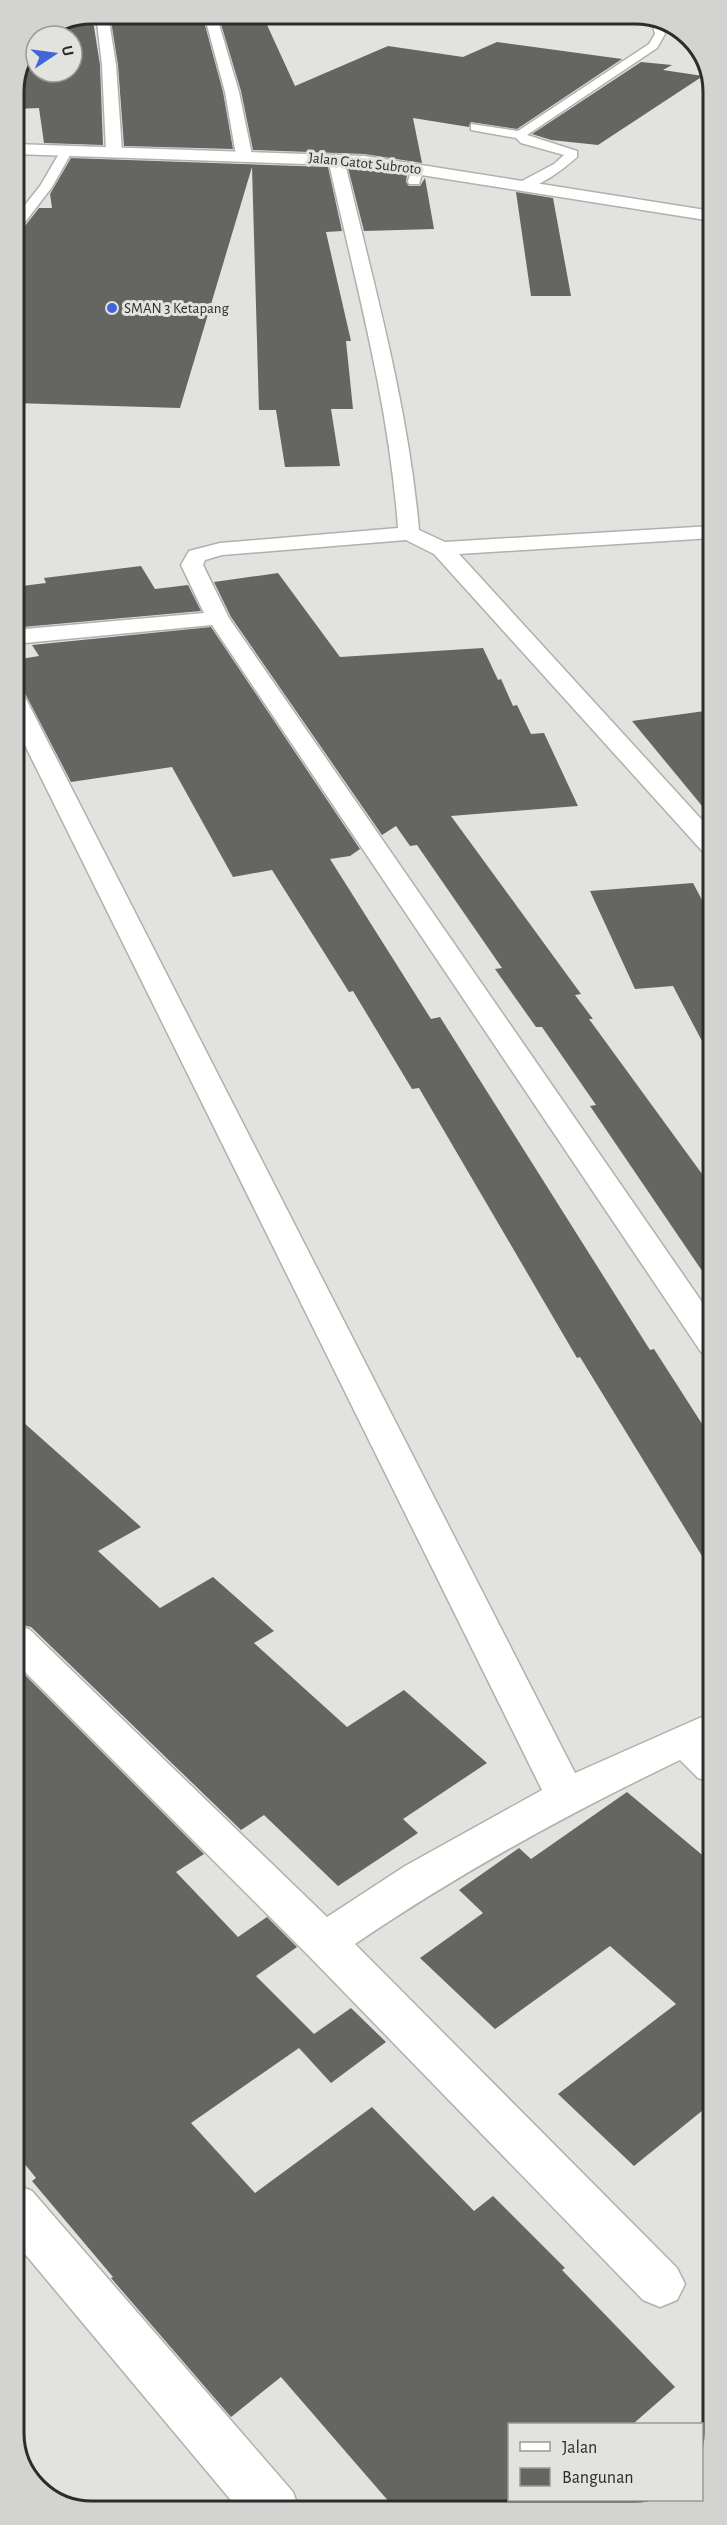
<svg xmlns="http://www.w3.org/2000/svg" width="727" height="2525" viewBox="0 0 727 2525" font-family="'Alegreya Sans',sans-serif">
<rect width="100%" height="100%" fill="#e2e3df"/>
<g fill="#656562">
<path d="M 92,14 L 100,65 L 103,145 L 44,143 L 39,108 L 14,109 L 14,92 L 36,38 L 36,72 L 72,72 L 72,36 L 37,36 Z"/>
<path d="M 110,14 L 202,14 L 223,92 L 233,149 L 124,146 L 118,65 Z"/>
<path d="M 218,14 L 262,14 L 295,86 L 388,46 L 463,57 L 497,42 L 622,59 L 517,129 L 471,122 L 469,127 L 413,118 L 422,163 L 364,154 L 253,150 L 241,91 Z"/>
<path d="M 641,62 L 672,65 L 663,70 L 703,76 L 598,145 L 551,140 L 532,134 Z"/>
<path d="M 71,158 L 328,167 L 342,231 L 326,232 L 351,341 L 346,341 L 353,409 L 331,409 L 340,466 L 285,467 L 276,410 L 259,410 L 252,167 L 180,408 L 14,403 L 14,233 L 21,231 L 39,208 L 52,208 L 50,194 Z"/>
<path d="M 348,168 L 407,175 L 406,182 L 409,186 L 420,186 L 425,178 L 434,229 L 364,231 Z"/>
<path d="M 516,192 L 553,198 L 571,296 L 531,296 Z"/>
<path d="M 141,566 L 155,589 L 188,585 L 201,611 L 23,627 L 14,610 L 14,587 L 46,583 L 44,578 Z"/>
<path d="M 278,573 L 340,657 L 483,648 L 498,680 L 501,679 L 513,706 L 517,705 L 531,734 L 544,733 L 578,806 L 451,816 L 581,994 L 575,995 L 593,1019 L 589,1019 L 713,1189 L 713,1287 L 590,1106 L 596,1105 L 542,1027 L 536,1027 L 495,969 L 502,968 L 417,845 L 410,846 L 396,826 L 382,835 L 231,617 L 214,582 Z"/>
<path d="M 211,627 L 360,849 L 350,856 L 330,859 L 431,1019 L 440,1017 L 650,1350 L 654,1349 L 713,1441 L 713,1574 L 580,1357 L 577,1358 L 419,1088 L 412,1089 L 353,991 L 349,992 L 272,870 L 233,877 L 172,767 L 71,782 L 14,672 L 14,660 L 39,656 L 32,645 Z"/>
<path d="M 712,710 L 712,818 L 632,721 Z"/>
<path d="M 693,883 L 712,919 L 713,1062 L 673,986 L 635,989 L 590,891 Z"/>
<path d="M 14,1414 L 141,1527 L 98,1551 L 160,1608 L 213,1577 L 274,1631 L 254,1643 L 347,1727 L 404,1690 L 487,1763 L 403,1819 L 418,1833 L 338,1886 L 264,1815 L 241,1830 L 31,1627 L 15,1623 Z"/>
<path d="M 15,1665 L 204,1854 L 176,1872 L 238,1937 L 267,1917 L 297,1947 L 256,1976 L 314,2034 L 351,2008 L 386,2042 L 331,2083 L 299,2048 L 191,2123 L 255,2193 L 372,2107 L 474,2211 L 493,2196 L 565,2268 L 562,2270 L 675,2387 L 633,2424 L 510,2424 L 510,2499 L 532,2499 L 519,2510 L 397,2511 L 281,2377 L 231,2417 L 111,2278 L 113,2277 L 32,2181 L 36,2178 L 15,2152 Z"/>
<path d="M 627,1792 L 713,1864 L 713,2102 L 634,2166 L 558,2094 L 676,2004 L 610,1946 L 495,2029 L 420,1958 L 483,1913 L 459,1890 L 519,1848 L 531,1859 Z"/>
</g>
<g fill="none" stroke-linecap="round" stroke-linejoin="round">
<defs>
<g id="service">
<path d="M 651,17 L 661,21 L 665,34 L 657,48 L 527,135 L 577,151 L 577,157 C 566,167 536,191 520,188 L 520,182 L 554,164 L 564,155 L 521,143 L 516,138 L 471,130 L 471,124 L 518,131 L 649,44 L 655,34 Z"/>
<path d="M 67,146 L 73,150 L 52,187 L 19,230 L 14,231 L 14,219 L 40,186 L 63,147 Z"/>
<path d="M 418,164 L 424,168 L 419,184 L 409,184 L 408,181 L 412,168 Z"/>
</g>
<g id="minor">
<path d="M 96,14 L 108,14 L 116,65 L 122,151 L 114,156 L 106,151 L 102,65 Z"/>
<path d="M 204,14 L 216,14 L 239,92 L 252,155 L 249,158 L 239,158 L 236,155 L 225,92 Z"/>
<path d="M 336,154 L 344,159 C 373,282 408,404 419,530 L 445,542 L 712,526 L 712,538 L 459,554 L 712,831 L 712,854 L 703,852 L 434,554 L 406,540 L 222,555 L 205,560 L 203,565 L 229,618 L 713,1318 L 713,1355 L 701,1352 L 212,625 L 14,644 L 14,630 L 204,613 L 181,565 L 189,551 L 220,543 L 398,528 C 389,403 355,281 328,159 Z"/>
<path d="M 14,692 L 22,694 L 26,699 L 575,1773 L 713,1712 L 713,1783 L 698,1778 L 680,1760 C 565,1815 460,1873 355,1944 L 677,2268 L 685,2284 L 677,2300 L 660,2307 L 643,2300 L 308,1955 L 15,1662 L 15,1625 L 29,1629 L 327,1917 L 405,1866 L 542,1790 L 14,723 Z"/>
<path d="M 15,2184 L 32,2191 L 293,2492 L 300,2511 L 240,2511 L 15,2242 Z"/>
</g>
<path id="tertiary" d="M 14,144 L 364,156 L 712,211 L 712,221 L 364,166 L 14,154 Z"/>
</defs>
<use href="#service" stroke="#b0b1ad" stroke-width="3"/>
<use href="#minor" stroke="#b0b1ad" stroke-width="3"/>
<use href="#tertiary" stroke="#b0b1ad" stroke-width="3"/>
<use href="#service" fill="#fff" fill-rule="evenodd"/>
<use href="#minor" fill="#fff" fill-rule="evenodd"/>
<use href="#tertiary" fill="#fff" fill-rule="evenodd"/>
</g>
<circle fill="#4265d8" stroke="#e2e3df" stroke-width="2" cx="112" cy="308" r="6"/>
<g text-anchor="middle" stroke-width="6" stroke-linejoin="round" paint-order="stroke">
<g font-size="15" fill="#2c2d2b" stroke="#e2e3df">
<text transform="translate(365 163) rotate(6)" y="5">Jalan Gatot Subroto</text>
</g>
<g font-size="15" fill="#2c2d2b" stroke="#e2e3df" text-anchor="start">
<text x="124" y="313">SMAN 3 Ketapang</text>
</g>
</g>
<path d="M0 0H727V2525H0ZM92 24H635A68 68 0 0 1 703 92V2433A68 68 0 0 1 635 2501H92A68 68 0 0 1 24 2433V92A68 68 0 0 1 92 24Z" fill="#d3d4d1" fill-rule="evenodd"/>
<path fill="none" stroke="#2c2d2b" stroke-width="3" d="M92 24H635A68 68 0 0 1 703 92V2433A68 68 0 0 1 635 2501H92A68 68 0 0 1 24 2433V92A68 68 0 0 1 92 24Z"/>
<rect x="508" y="2423" width="195" height="78" fill="#e2e3df" stroke="#999a97" stroke-width="1.5"/>
<rect x="520" y="2442" width="30" height="9" fill="#ffffff" stroke="#999a97" stroke-width="1.5"/>
<text x="562" y="2453" font-size="18" fill="#2c2d2b">Jalan</text>
<rect x="520" y="2468" width="30" height="18" fill="#656562" stroke="#999a97" stroke-width="1.5"/>
<text x="562" y="2483" font-size="18" fill="#2c2d2b">Bangunan</text>
<g transform="translate(54 54) rotate(77)"><circle r="28" fill="#e2e3df" stroke="#999a97" stroke-width="1.5"/>
<path d="M0-4.5L10 22L0 15L-10 22Z" fill="#4265d8"/>
<text y="-9" font-size="16" font-weight="bold" text-anchor="middle" fill="#2c2d2b">U</text>
</g>
</svg>
